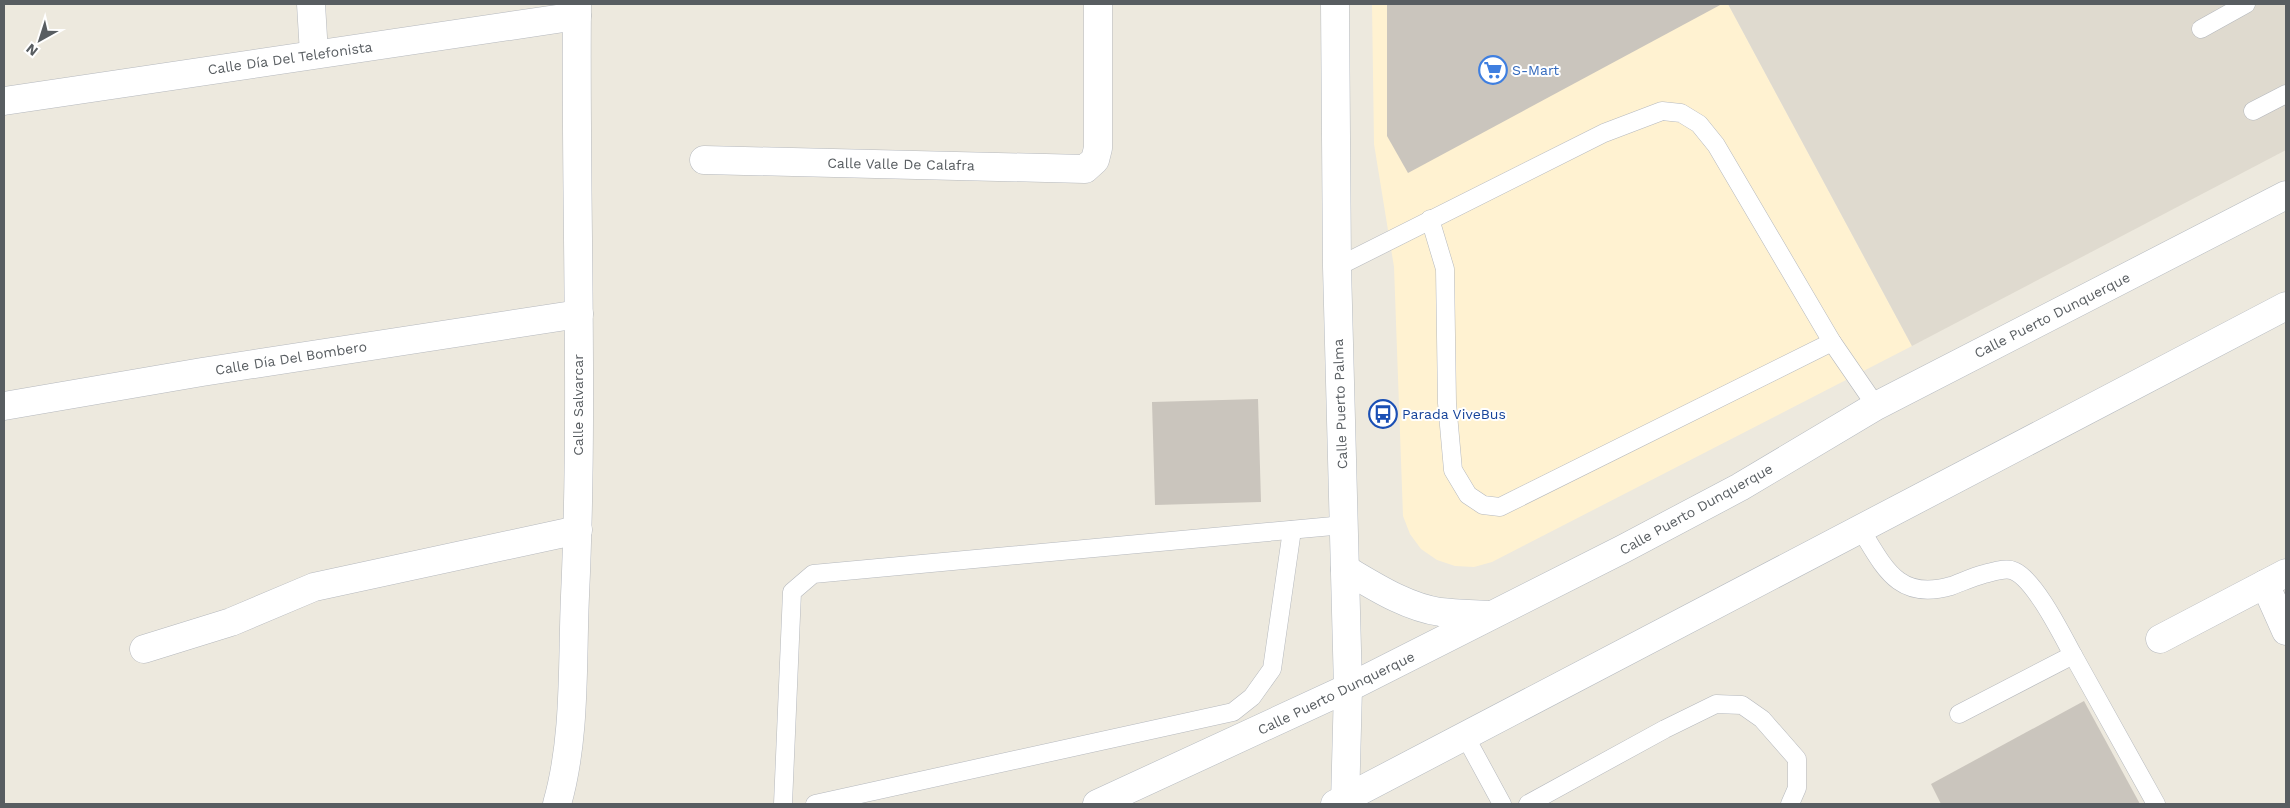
<svg xmlns="http://www.w3.org/2000/svg" width="2290" height="808" viewBox="0 0 2290 808" font-family="'Work Sans',sans-serif">
<rect width="100%" height="100%" fill="#ede9de"/>
<path fill="#fff2d1" d="M 1372,4 L 1728,4 L 1912,346 L 1492,562 L 1474,567 L 1455,566 L 1437,560 L 1421,549 L 1410,534 L 1403,516 L 1394,267 L 1374,144 Z"/>
<path fill="#dfdacf" d="M 1728,4 L 2286,4 L 2286,150 L 1912,346 Z"/>
<g fill="#cac5bd">
<path d="M 1387,4 L 1722,4 L 1408,173 L 1387,136 Z"/>
<path d="M 1258,399 L 1261,502 L 1155,505 L 1152,402 Z"/>
<path d="M 2084,701 L 2140,804 L 1941,804 L 1931,784 Z"/>
</g>
<g fill="none" stroke-linecap="round" stroke-linejoin="round">
<defs>
<g id="lane">
<path d="M 2201,29 L 2246,4"/>
<path d="M 2253,111 L 2286,94"/>
<path d="M 1430,219 L 1445,269 L 1447,403 L 1453,470 L 1468,495 L 1483,505 L 1500,507 L 1832,342"/>
<path d="M 1337,267 L 1604,133 L 1662,111 L 1681,113 L 1699,124 L 1716,145 L 1832,342 L 1876,406"/>
<path d="M 1861,530 C 1885,569 1899,601 1951,586 C 1962,582 1973,577 1984,574 C 1993,572 2006,567 2014,571 C 2035,580 2062,635 2073,655 L 1959,714"/>
<path d="M 2073,655 L 2156,804"/>
<path d="M 1465,736 L 1502,804"/>
<path d="M 783,804 L 792,592 L 813,574 L 1344,525"/>
<path d="M 815,804 L 1233,712 L 1252,697 L 1272,669 L 1292,530"/>
<path d="M 1528,804 L 1665,729 L 1716,704 L 1742,705 L 1762,719 L 1797,759 L 1797,788 L 1790,804"/>
</g>
<g id="street">
<path d="M 311,4 L 314,54"/>
<path d="M 4,101 L 577,16"/>
<path d="M 704,160 L 1085,169 L 1095,160 L 1098,148 L 1098,4"/>
<path d="M 4,406 L 202,372 L 579,314"/>
<path d="M 2265,584 L 2286,631"/>
<path d="M 2160,639 L 2286,573"/>
<path d="M 144,649 L 231,622 L 314,587 L 578,530"/>
<path d="M 557,804 C 576,738 572,664 575,596 C 584,399 575,201 577,4"/>
</g>
<g id="secondary">
<path d="M 1335,4 L 1337,267 L 1348,688 L 1345,804"/>
<path d="M 1345,569 C 1374,586 1406,607 1440,612 C 1457,614 1474,614 1491,615"/>
<path d="M 1097,804 L 1348,688 L 1623,549 L 1740,487 L 1876,406 L 2286,195"/>
<path d="M 1335,804 L 2286,306"/>
</g>
</defs>
<use href="#lane" stroke="#b5b8bd" stroke-width="19"/>
<use href="#street" stroke="#b5b8bd" stroke-width="29"/>
<use href="#secondary" stroke="#b5bac0" stroke-width="29"/>
<use href="#lane" stroke="#fff" stroke-width="18"/>
<use href="#street" stroke="#fff" stroke-width="28"/>
<use href="#secondary" stroke="#fff" stroke-width="28"/>
</g>
<defs>
<symbol id="supermarket-ring" viewBox="-11 -11 22 22"><circle r="9.5" fill="#fff" stroke="#3f7fe0" stroke-width="1.5"/><path d="M-6-5.5h2.5l.6 2H6L4.5 2H-2.5L-4.4-4H-6ZM-1.5 3.2a1.3 1.3 0 1 0 .1 0ZM3 3.2a1.3 1.3 0 1 0 .1 0Z" fill="#3f7fe0"/></symbol>
<symbol id="bus-ring" viewBox="-11 -11 22 22"><circle r="9.5" fill="#fff" stroke="#1a4fb4" stroke-width="1.5"/><path d="M-5-6H5V4H4V6H2V4H-2V6H-4V4H-5ZM-3.5-4V0h7V-4ZM-3.5 1.2v1.5H-2V1.2ZM2 1.2v1.5H3.5V1.2Z" fill="#1a4fb4"/></symbol>
</defs>
<g fill-rule="evenodd">
<use href="#supermarket-ring" x="1477" y="54" width="32" height="32"/>
<use href="#bus-ring" x="1367" y="398" width="32" height="32"/>
</g>
<g text-anchor="middle" stroke-width="4" stroke-linejoin="round" paint-order="stroke">
<g font-size="14" fill="#585d61" stroke="#fff">
<text transform="translate(290 58) rotate(-8)" y="5">Calle Día Del Telefonista</text>
<text transform="translate(901 164) rotate(1)" y="5">Calle Valle De Calafra</text>
<text transform="translate(2052 315) rotate(-27)" y="5">Calle Puerto Dunquerque</text>
<text transform="translate(291 358) rotate(-9)" y="5">Calle Día Del Bombero</text>
<text transform="translate(1340 404) rotate(-92)" y="5">Calle Puerto Palma</text>
<text transform="translate(578 405) rotate(-90)" y="5">Calle Salvarcar</text>
<text transform="translate(1696 509) rotate(-29)" y="5">Calle Puerto Dunquerque</text>
<text transform="translate(1336 693) rotate(-26)" y="5">Calle Puerto Dunquerque</text>
</g>
<g font-size="14" fill="#366cbe" stroke="#fff" text-anchor="start">
<text x="1512" y="75">S-Mart</text>
</g>
<g font-size="14" fill="#164399" stroke="#fff" text-anchor="start">
<text x="1402" y="419">Parada ViveBus</text>
</g>
</g>
<rect width="2290" height="808" fill="none" stroke="#585d61" stroke-width="10"/>
<g transform="translate(40 40) rotate(219)" stroke="#ffffff" stroke-width="4" paint-order="stroke">
<path d="M0-4L9 19L0 12L-9 19Z" fill="#585d61"/>
<text y="-8" font-size="14" font-weight="bold" text-anchor="middle" fill="#585d61">N</text>
</g>
</svg>
